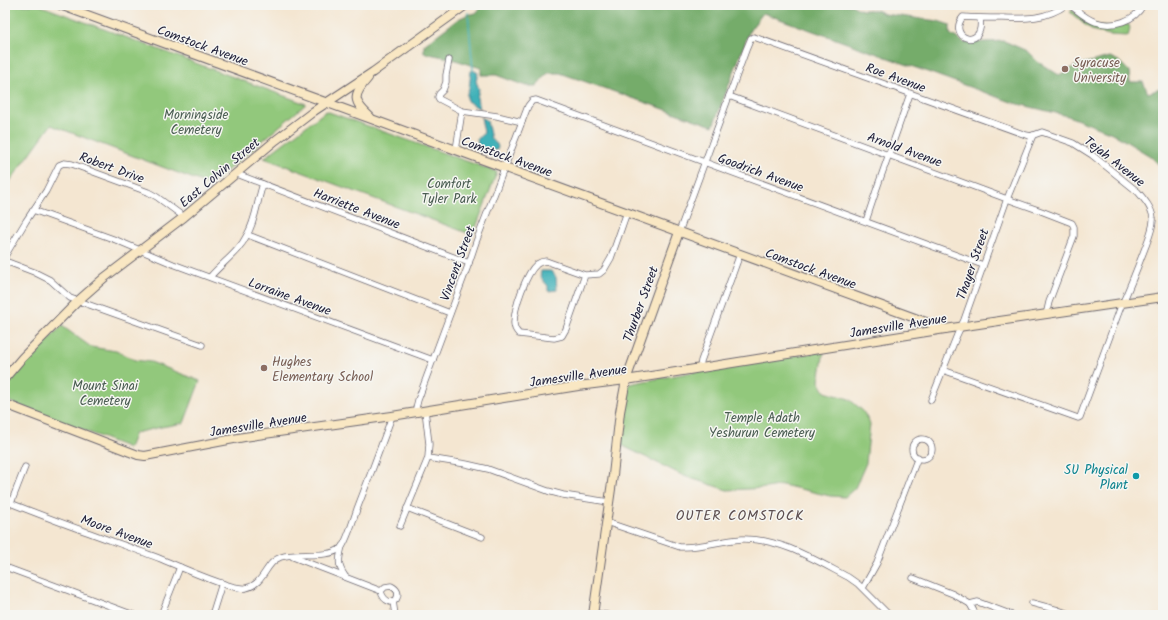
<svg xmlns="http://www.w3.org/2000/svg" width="1168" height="620" viewBox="0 0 1168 620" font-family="Kalam,sans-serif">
<rect width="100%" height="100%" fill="#f6f6f2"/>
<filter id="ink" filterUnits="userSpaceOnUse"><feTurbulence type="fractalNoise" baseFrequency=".025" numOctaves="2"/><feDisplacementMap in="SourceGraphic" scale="8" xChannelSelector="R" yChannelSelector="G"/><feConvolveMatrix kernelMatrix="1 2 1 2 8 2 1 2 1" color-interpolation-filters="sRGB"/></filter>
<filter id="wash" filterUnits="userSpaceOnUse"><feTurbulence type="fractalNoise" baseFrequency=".012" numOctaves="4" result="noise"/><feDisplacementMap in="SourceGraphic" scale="16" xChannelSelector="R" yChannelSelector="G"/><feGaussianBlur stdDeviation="0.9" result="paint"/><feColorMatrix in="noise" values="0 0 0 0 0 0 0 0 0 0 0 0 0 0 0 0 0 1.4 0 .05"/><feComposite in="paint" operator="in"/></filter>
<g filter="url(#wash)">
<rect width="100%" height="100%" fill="#f4e6d1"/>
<g fill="#92c87b" stroke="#5a755b">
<path d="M 5,5 L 39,5 L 306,104 L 210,185 L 51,125 L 5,188 Z"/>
<path d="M 1072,10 C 1084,20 1097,29 1114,27 C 1118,27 1122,25 1126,24 L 1129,25 L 1130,29 L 1128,36 L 1109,35 L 1091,30 L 1070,12 Z"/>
<path d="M 326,111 L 497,172 L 473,235 L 264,158 Z"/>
<path d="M 62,326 L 91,347 L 116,351 L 135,360 L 151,362 L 200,381 L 184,423 L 161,427 L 135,433 L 129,448 L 5,400 L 5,385 L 13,373 Z"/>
<path d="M 824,351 L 819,381 L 825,392 L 849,399 L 863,411 L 870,424 L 866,463 L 855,488 L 845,497 L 830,496 L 783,485 L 766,488 L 727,490 L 684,476 L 619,444 L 623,414 L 629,384 L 704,370 Z"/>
</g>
<path fill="#75ac6b" stroke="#4c6753" d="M 483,5 L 852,5 L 855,7 L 862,10 L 876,10 L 884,14 L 938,21 L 950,25 L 950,34 L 965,43 L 1004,41 L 1027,51 L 1038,62 L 1059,75 L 1077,65 L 1110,57 L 1119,61 L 1129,71 L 1130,82 L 1143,82 L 1148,93 L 1163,88 L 1163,169 L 1150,156 L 1112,133 L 1068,116 L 1014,103 L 763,13 L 750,30 L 713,126 L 560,73 L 548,73 L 537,86 L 526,86 L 496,75 L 481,75 L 481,68 L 449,58 L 424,53 L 424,45 L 458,19 L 467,15 L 476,13 Z"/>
<g fill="#41b1b8" stroke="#326a7a">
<path d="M 471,71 L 475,71 L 478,73 L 476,81 L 479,89 L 477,98 L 480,109 L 467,101 L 467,93 L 469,89 Z"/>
<path d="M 481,117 L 487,121 L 491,139 L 497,144 L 498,147 L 497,150 C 489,151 484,149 478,145 L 477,139 L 484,133 Z"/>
<path d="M 541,271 L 551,271 L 556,277 L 557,290 L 548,291 L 548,286 L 540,277 Z"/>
</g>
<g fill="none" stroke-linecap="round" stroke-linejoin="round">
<path stroke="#41b1b8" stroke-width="1.5" d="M 468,13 L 473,71"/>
</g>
</g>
<g filter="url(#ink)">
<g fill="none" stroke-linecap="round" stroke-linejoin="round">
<defs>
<g id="street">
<path d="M 1070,5 C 1078,11 1086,19 1096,22 C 1113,28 1135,21 1143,5"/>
<path d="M 980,18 C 985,52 946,38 963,17 C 976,18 990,18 1003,18 C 1026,19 1047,19 1066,5"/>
<path d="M 449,60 L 446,75 L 446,82 L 443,90 L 439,94 L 438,97 L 439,99 L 462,111 L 497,116 L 522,122"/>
<path d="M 729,96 L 1007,199 L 1041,211 L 1072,223 L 1074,227 L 1074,236 L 1049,302 L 1046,315"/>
<path d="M 456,150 L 462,111"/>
<path d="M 237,174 L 469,263"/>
<path d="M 33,210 L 116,240 L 173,264 L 433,360"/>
<path d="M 866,221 L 877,188 L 910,94"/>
<path d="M 679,232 L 746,50 L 751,38 L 754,37 L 1026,135 L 1031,136 L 1042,132 L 1073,143 L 1092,155 L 1138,192 C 1144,199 1152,208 1153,218 C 1154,226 1148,240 1145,248 C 1137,269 1129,289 1120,309 L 1080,417 L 1078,418 L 943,370"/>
<path d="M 248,235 L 450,313"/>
<path d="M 5,256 L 26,221 L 46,191 L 59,165 L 64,163 L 72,164 L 148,192 L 157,197 L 184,217"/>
<path d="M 5,261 L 34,272 L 50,280 L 70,298 L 202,345"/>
<path d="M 585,275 L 566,329 L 562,336 L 554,338 L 519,334 C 516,331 514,327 514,323 C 514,308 526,273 537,264 C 540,262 542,261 546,261 L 585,275 L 599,274 L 604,270 L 611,258 L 627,212"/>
<path d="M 210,277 C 222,263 239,252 247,235 C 256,220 257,201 263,184"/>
<path d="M 700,368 L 701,361 L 740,254"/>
<path d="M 931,400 L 957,335 L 964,320 L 1007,199 L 1033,135"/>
<path d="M 415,412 L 418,400 L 469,263 L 476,242 L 528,106 L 532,101 L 536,100 L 983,265"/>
<circle cx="922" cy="449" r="10"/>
<path d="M 428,458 L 466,464 L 488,469 L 548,491 L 563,495 L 609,502"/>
<path d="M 5,501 C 33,512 61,523 90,533 C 114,542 138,550 161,559 C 178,566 232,591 246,588 C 265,584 265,562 281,557 C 297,552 328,559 341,548 C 346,543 354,518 357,509 C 369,478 381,447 392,416"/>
<path d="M 11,503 L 25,467"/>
<path d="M 407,508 L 482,537"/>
<path d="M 606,522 L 680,547 C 701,548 721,540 742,539 C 780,538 815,560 848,577 L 858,584 L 889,615"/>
<path d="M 400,526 L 428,458 L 429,444 L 425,410"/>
<path d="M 342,546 C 339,559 337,565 345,576"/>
<path d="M 293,557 L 381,591"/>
<path d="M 5,567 L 134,615"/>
<path d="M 913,578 L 953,594 L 970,604 L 976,615"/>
<path d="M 391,586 C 397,589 400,593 396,600 L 390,602 C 385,600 382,597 381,591 L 385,587 Z"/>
<path d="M 863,588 L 877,563 L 918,457"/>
<path d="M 393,601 L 395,615"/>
<path d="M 1032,603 L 1058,610 L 1072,615"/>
<path d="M 970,604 L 978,602 L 1010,614"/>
<path d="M 593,613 L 607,615"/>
<path d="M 161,615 L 180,567"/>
<path d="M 212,615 L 222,583"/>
</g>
<g id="secondary">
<path d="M 60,5 L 945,329"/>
<path d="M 368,78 C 352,96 353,101 370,117"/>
<path d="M 5,378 L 22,358 L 79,300 L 104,278 L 184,217 L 276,140 L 314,111 L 373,72 L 466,5"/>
<path d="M 5,404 L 138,455 L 145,456 L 244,437 L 392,416 L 578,386 L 626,380 L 945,329 L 1163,297"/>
<path d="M 593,615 L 613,475 L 620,412 L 626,380 L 679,232"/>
</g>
</defs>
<use href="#street" stroke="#6c6770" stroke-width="7"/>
<use href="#secondary" stroke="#6c6770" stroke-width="10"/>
<use href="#street" stroke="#fff" stroke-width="5.5"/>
<use href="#secondary" stroke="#f9e7c3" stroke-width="8"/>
</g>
</g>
<g fill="#8d6e63" stroke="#f6f6f2" stroke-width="1.5">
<circle cx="1065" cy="69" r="4"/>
<circle cx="264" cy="368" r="4"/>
</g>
<circle fill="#0f9aa8" stroke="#f6f6f2" stroke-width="1.5" cx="1136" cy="476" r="4"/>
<g text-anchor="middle" stroke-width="3" stroke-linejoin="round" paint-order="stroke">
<g font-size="13" fill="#22223b" stroke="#f6f6f2">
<text transform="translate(203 45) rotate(20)" y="5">Comstock Avenue</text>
<text transform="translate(896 77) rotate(20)" y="5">Roe Avenue</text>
<text transform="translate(905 149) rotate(20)" y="5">Arnold Avenue</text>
<text transform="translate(507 156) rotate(20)" y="5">Comstock Avenue</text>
<text transform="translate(1115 161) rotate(38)" y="5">Tejah Avenue</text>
<text transform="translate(112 167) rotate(20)" y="5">Robert Drive</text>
<text transform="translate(219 172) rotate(-40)" y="5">East Colvin Street</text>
<text transform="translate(761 172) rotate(20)" y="5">Goodrich Avenue</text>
<text transform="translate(357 208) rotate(21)" y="5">Harriette Avenue</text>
<text transform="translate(457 263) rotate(-70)" y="5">Vincent Street</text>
<text transform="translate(972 264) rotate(-71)" y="5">Thayer Street</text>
<text transform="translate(811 268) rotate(20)" y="5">Comstock Avenue</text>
<text transform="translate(290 296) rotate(20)" y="5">Lorraine Avenue</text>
<text transform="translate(640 304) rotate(-70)" y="5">Thurber Street</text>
<text transform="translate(898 325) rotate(-9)" y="5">Jamesville Avenue</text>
<text transform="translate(578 375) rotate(-8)" y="5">Jamesville Avenue</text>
<text transform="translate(258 424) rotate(-9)" y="5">Jamesville Avenue</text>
<text transform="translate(117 531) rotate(20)" y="5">Moore Avenue</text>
</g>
<g font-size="13" fill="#785e54" stroke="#f6f6f2" text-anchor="start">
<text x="1073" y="67">Syracuse<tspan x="1073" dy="15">University</tspan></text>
<text x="272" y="366">Hughes<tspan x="272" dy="15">Elementary School</tspan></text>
</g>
<g font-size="13" fill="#495c51" stroke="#f6f6f2">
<text x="196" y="119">Morningside<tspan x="196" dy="15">Cemetery</tspan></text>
<text x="449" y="188">Comfort<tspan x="449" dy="15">Tyler Park</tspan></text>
<text x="105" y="390">Mount Sinai<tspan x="105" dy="15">Cemetery</tspan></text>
<text x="762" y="422">Temple Adath<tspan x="762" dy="15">Yeshurun Cemetery</tspan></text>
</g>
<g font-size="13" fill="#0d838f" stroke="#f6f6f2" text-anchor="end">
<text x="1128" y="474">SU Physical<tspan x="1128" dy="15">Plant</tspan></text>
</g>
<g font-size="14" letter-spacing="1" fill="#5d4f50" stroke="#f6f6f2">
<text x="740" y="520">OUTER COMSTOCK</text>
</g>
</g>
<rect width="1168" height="620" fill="none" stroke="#f6f6f2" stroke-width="20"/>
</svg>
